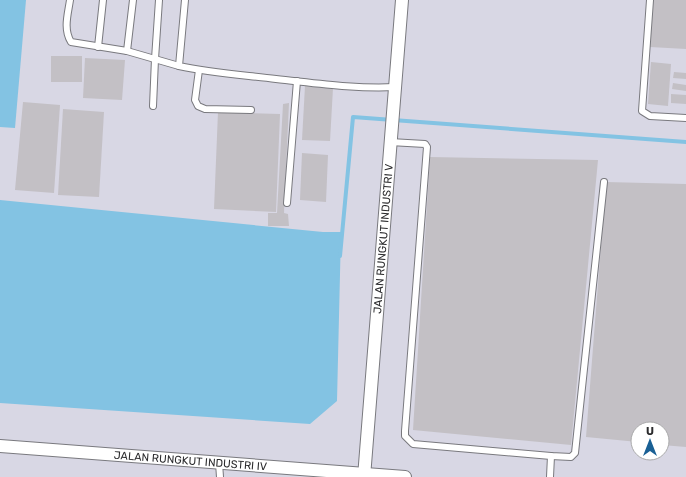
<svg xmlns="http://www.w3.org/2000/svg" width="686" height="477" viewBox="0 0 686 477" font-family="Rubik,sans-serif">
<rect width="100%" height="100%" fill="#e3e2e8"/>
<path fill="#d8d7e4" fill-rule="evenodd" d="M 0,0 L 686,0 L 686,477 L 0,477 ZM 638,429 L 662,429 L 662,453 L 638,453 Z"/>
<g fill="#83c3e3">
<path d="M 0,0 L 26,0 L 15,128 L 0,127 Z"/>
<path d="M 0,200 L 323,232 L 341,232 L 337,401 L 310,424 L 0,403 Z"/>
</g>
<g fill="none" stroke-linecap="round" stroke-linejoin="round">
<path stroke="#83c3e3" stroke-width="4" d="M 340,256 L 353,117 L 686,142"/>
</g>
<g fill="#c3c0c5">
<path d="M 653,0 L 686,0 L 686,49 L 650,47 Z"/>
<rect x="51" y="56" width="31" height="26"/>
<path d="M 85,58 L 125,60 L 122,100 L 83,98 Z"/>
<path d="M 651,62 L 671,64 L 668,106 L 648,104 Z"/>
<path d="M 674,72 L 686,73 L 686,79 L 673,78 Z"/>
<path d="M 673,83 L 686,85 L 686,91 L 672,89 Z"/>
<path d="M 305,86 L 333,88 L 330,141 L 302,140 Z"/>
<path d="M 671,94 L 686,95 L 686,104 L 671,103 Z"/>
<path d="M 23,102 L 60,105 L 54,193 L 15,190 Z"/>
<path d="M 289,103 L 284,213 L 288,214 L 289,226 L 268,226 L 268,213 L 277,213 L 283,104 Z"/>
<path d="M 63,109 L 104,112 L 99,197 L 58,195 Z"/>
<path d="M 218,112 L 280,114 L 276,212 L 214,209 Z"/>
<path d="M 302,153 L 328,155 L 326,202 L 300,200 Z"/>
<path d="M 430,157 L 598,160 L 571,445 L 413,430 Z"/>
<path d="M 606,182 L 686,184 L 686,447 L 662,445 L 662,429 L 638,429 L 638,442 L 586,437 Z"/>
</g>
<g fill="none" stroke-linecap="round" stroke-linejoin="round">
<defs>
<g id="lane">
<path d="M 70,0 C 68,14 63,29 71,42 L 127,51 L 179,66"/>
<path d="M 185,0 L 179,66 C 211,73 243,75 276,79 C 315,83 355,89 395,87"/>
<path d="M 650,0 L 642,111 L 650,116 L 686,118"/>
<path d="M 98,47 L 103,0"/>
<path d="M 127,51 L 133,0"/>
<path d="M 199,70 L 195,100 L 198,106 L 205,109 L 251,110"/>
<path d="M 153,106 L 155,59 L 159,0"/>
<path d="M 390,142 L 425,144 L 427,147 L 405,431 L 405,436 L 413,444 L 551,456 L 571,457 L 575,453 L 604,182"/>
<path d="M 287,203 L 297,81"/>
<path d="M 219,463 L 220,477"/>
<path d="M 550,477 L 551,456"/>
</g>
<g id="street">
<path id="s1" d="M 0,446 L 405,477"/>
<path id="s2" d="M 364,477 L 402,0"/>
</g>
</defs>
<use href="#lane" stroke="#79797e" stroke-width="8"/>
<use href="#street" stroke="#79797e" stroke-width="14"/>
<use href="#lane" stroke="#fff" stroke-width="6"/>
<use href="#street" stroke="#fff" stroke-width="12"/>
</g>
<g text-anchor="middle" stroke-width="3" stroke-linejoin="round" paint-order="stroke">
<g font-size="11" fill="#2b2b2d" stroke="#fff">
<text dy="4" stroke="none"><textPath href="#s2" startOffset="239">JALAN RUNGKUT INDUSTRI V</textPath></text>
<text dy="4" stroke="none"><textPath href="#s1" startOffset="191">JALAN RUNGKUT INDUSTRI IV</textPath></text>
</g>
</g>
<g transform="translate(650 441)"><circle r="19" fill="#ffffff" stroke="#aaaaab"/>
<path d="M0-3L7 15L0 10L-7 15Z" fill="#1a6095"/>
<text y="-6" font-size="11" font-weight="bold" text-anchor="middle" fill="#2b2b2d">U</text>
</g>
</svg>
